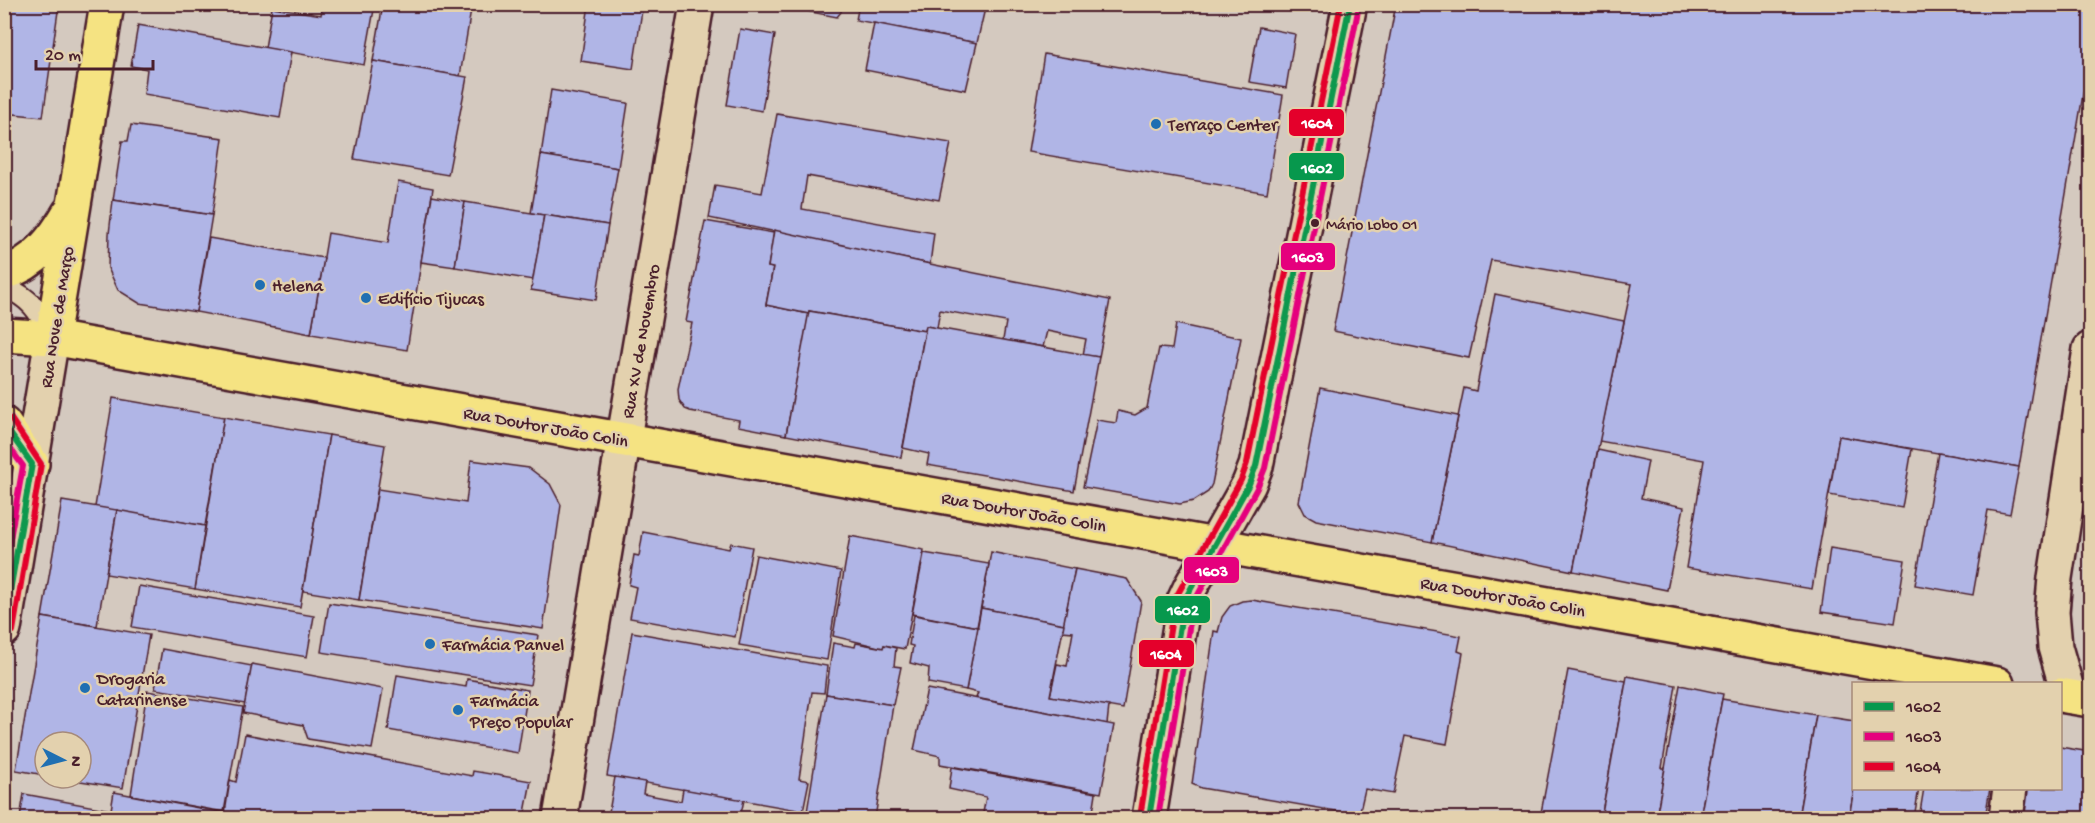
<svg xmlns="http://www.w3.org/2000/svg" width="2095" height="823" viewBox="0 0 2095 823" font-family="'Gochi Hand',sans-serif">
<rect width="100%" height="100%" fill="#d4c9bf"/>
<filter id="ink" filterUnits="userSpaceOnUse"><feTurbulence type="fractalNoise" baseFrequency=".0167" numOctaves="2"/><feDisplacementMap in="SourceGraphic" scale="12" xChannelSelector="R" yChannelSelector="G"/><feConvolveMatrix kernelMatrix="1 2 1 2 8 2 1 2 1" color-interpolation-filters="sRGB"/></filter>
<g filter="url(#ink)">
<g fill="#b0b5e6" stroke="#4a1f2b" stroke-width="1.5">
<path d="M 4,4 L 59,4 L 43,117 L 4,113 Z"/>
<path d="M 323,4 L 375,4 L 364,65 L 265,48 L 272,7 L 321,15 Z"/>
<path d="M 383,4 L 472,4 L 460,76 L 373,61 Z"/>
<path d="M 589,4 L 643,4 L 633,69 L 581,61 Z"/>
<path d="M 770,4 L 842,4 L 841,12 L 837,17 Z"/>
<path d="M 859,4 L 986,4 L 977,43 L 856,20 Z"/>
<path d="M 1396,4 L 2090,4 L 2090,54 L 2019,467 L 1839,436 L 1812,589 L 1686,568 L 1704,460 L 1599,441 L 1632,284 L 1491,260 L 1469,358 L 1333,331 Z"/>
<path d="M 874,23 L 977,43 L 966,90 L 865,70 Z"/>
<path d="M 138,25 L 291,52 L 280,118 L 144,94 L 147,69 L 131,66 Z"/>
<path d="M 1259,27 L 1295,34 L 1286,88 L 1249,82 Z"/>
<path d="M 740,29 L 775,35 L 762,111 L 727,105 Z"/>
<path d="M 1044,54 L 1283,95 L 1267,193 L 1028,152 Z"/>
<path d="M 373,61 L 467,77 L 448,175 L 354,159 Z"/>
<path d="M 551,90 L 628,103 L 618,168 L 541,155 Z"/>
<path d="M 777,114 L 951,143 L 939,200 L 807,176 L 802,209 L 934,233 L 930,264 L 709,218 L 715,185 L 762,193 Z"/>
<path d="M 131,125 L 223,138 L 212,215 L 113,200 L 122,141 L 128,141 Z"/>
<path d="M 541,155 L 618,168 L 608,225 L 531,213 Z"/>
<path d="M 398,182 L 433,188 L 407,350 L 311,334 L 328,233 L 388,243 Z"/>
<path d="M 432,196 L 465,202 L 455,267 L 421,262 Z"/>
<path d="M 113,200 L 212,215 L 196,312 L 139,303 L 118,290 L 108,268 L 109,234 Z"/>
<path d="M 465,202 L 544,215 L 533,280 L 455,267 Z"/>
<path d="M 544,215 L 608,225 L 596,300 L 531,290 Z"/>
<path d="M 705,221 L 774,233 L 768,267 L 773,268 L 766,305 L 809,314 L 786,435 L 738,426 L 739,420 L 690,411 L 685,409 L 679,400 L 678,389 L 692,323 L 686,322 Z"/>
<path d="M 774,230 L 930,264 L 1110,300 L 1099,357 L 1083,355 L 1086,339 L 1047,331 L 1043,347 L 1003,340 L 1006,322 L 940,310 L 937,328 L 926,326 L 925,331 L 809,311 L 809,314 L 766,305 L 773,268 L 768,267 Z"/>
<path d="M 209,238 L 324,258 L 311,334 L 196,312 Z"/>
<path d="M 1495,294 L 1624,321 L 1573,571 L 1432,542 L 1464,388 L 1476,391 Z"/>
<path d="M 809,311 L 925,331 L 901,457 L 786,435 Z"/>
<path d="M 1176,324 L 1241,338 L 1212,484 L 1208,492 L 1194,501 L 1180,504 L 1083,487 L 1097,420 L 1116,423 L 1118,411 L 1135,415 L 1147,408 L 1159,348 L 1172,349 Z"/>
<path d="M 926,326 L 1099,357 L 1074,491 L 927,465 L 929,454 L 903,448 Z"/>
<path d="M 1320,388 L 1458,416 L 1432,542 L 1316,520 L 1305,514 L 1299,502 Z"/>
<path d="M 113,398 L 224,417 L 205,526 L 95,507 Z"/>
<path d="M 224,417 L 329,435 L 300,607 L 195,589 Z"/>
<path d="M 329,435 L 385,445 L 359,600 L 303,591 Z"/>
<path d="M 1839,436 L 1912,449 L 1902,508 L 1829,495 Z"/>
<path d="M 1598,450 L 1648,461 L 1641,498 L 1684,507 L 1667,590 L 1573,571 Z"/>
<path d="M 1938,453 L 2019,467 L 2010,514 L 1988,510 L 1973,595 L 1915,585 Z"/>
<path d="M 471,460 L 529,468 L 550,484 L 561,505 L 543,629 L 359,600 L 378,489 L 466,503 Z"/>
<path d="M 62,501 L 117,510 L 97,626 L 42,617 Z"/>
<path d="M 117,510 L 205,526 L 195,589 L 106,574 Z"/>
<path d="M 643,532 L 729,549 L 731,543 L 752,547 L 735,637 L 630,618 L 636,587 L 629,585 L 634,555 L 639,556 Z"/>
<path d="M 850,536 L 924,550 L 905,649 L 884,645 L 883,648 L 833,636 Z"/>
<path d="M 1830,548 L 1905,560 L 1895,623 L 1821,612 Z"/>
<path d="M 991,552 L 1075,569 L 1064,624 L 981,608 Z"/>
<path d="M 924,553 L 989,564 L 977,627 L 912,614 Z"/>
<path d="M 756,555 L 841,571 L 827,660 L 739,645 Z"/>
<path d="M 1075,569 L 1127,579 L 1141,601 L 1123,709 L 1050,696 L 1057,664 L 1067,666 L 1073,632 L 1062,631 Z"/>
<path d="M 139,586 L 314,616 L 307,657 L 132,627 Z"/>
<path d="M 1252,600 L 1461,636 L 1458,651 L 1463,653 L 1447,744 L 1405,736 L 1393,794 L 1365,789 L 1359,815 L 1201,788 L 1192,784 L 1214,631 L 1218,632 L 1222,617 L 1230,606 L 1242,601 Z"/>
<path d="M 329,603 L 538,635 L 530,685 L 321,652 Z"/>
<path d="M 981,608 L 1064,624 L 1050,696 L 1109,706 L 1107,724 L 976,698 L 978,693 L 966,690 Z"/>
<path d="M 914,615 L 978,627 L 966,690 L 928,683 L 929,668 L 910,663 L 913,646 L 909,645 Z"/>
<path d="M 42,617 L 149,635 L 123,788 L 62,778 L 81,778 L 81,742 L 45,742 L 45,775 L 16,770 Z"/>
<path d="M 632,632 L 827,666 L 824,693 L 812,692 L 799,779 L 809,781 L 803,811 L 607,776 Z"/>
<path d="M 833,643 L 855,647 L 856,643 L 883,648 L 884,645 L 896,648 L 894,666 L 901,667 L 893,705 L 826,694 Z"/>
<path d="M 162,649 L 252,666 L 245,704 L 155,689 Z"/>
<path d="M 252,664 L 383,689 L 372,749 L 308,739 L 303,725 L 243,713 Z"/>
<path d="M 1568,670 L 1626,681 L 1601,818 L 1540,818 Z"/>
<path d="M 397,675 L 466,687 L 467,679 L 528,690 L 518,753 L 388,730 Z"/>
<path d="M 1627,676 L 1676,685 L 1662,768 L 1665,768 L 1656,818 L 1601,818 Z"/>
<path d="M 1680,685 L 1723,694 L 1722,699 L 1700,818 L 1656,818 Z"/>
<path d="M 927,689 L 1114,725 L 1101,793 L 940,764 L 940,756 L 914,750 Z"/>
<path d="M 147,691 L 243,707 L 224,812 L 131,795 Z"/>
<path d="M 826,694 L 893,705 L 875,818 L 847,818 L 807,812 Z"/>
<path d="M 1722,699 L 1816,715 L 1798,818 L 1700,818 Z"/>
<path d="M 1816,715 L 1854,721 L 1854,788 L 1849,818 L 1798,818 Z"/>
<path d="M 245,734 L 472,776 L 473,771 L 531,781 L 524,818 L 258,818 L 225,813 L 230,780 L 236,782 Z"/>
<path d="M 2060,747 L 2090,752 L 2090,818 L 2023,818 L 2028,788 L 2060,788 Z"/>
<path d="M 952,767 L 1096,793 L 1092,818 L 982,818 L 986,797 L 949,789 Z"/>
<path d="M 615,777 L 645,782 L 643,794 L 681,801 L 683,789 L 744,800 L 740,818 L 608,818 Z"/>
<path d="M 1854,788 L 1919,788 L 1914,818 L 1849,818 Z"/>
<path d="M 1924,788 L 1990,788 L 1985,818 L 1919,818 Z"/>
<path d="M 114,792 L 225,813 L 258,818 L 121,818 L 122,812 L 111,810 Z"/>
<path d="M 24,794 L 122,812 L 121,818 L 20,818 Z"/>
<path d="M 1193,811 L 1238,818 L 1192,818 Z"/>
</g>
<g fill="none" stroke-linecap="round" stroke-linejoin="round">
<defs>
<path id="service" d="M 4,286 C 31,299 38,309 51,335"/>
<path id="minor" d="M 2006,818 L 2010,788"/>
<path id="tertiary" d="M 2069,696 L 2055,647 L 2052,612 L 2055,578 L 2090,349"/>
<g id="secondary">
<path d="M 4,629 L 52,338"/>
<path d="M 560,818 L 697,4"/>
<path d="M 1149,818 L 1184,601 L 1190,588 L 1249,484 L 1256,466 L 1350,4"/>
</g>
<g id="primary">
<path d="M 4,273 C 35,264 54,239 69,213"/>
<path d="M 4,335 L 52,338 L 1997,684"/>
<path d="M 52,338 L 107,4"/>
<path d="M 4,424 L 32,464"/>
<path d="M 2060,695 L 2090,700"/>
</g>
</defs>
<use href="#service" stroke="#4a1f2b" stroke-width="24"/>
<use href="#minor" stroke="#4a1f2b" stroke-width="38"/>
<use href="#tertiary" stroke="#4a1f2b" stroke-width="38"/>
<use href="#secondary" stroke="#4a1f2b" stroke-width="38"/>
<use href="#primary" stroke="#4a1f2b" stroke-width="38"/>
<use href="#service" stroke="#e3d1ae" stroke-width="20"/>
<use href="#minor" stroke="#e3d1ae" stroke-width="33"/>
<use href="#tertiary" stroke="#e3d1ae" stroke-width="33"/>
<use href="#secondary" stroke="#e3d1ae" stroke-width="33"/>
<use href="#primary" stroke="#f5e382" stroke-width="33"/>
<defs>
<g id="bus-1">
<path d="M 4,425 L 32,464 L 4,626"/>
<path d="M 1149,818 L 1184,601 L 1249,484 L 1256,466 L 1350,4"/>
</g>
<g id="bus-2">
<path d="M 4,440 L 23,466 L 4,572"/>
<path d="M 1158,818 L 1193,604 L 1257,488 L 1265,468 L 1359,6"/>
</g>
<g id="bus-3">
<path d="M 11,419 L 41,464 L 13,631"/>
<path d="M 1140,817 L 1175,599 L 1241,480 L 1247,463 L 1341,4"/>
</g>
</defs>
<use href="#bus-1" stroke="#e3d1ae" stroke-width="10"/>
<use href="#bus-2" stroke="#e3d1ae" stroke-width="10"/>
<use href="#bus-3" stroke="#e3d1ae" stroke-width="10"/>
<use href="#bus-1" stroke="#07984d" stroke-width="6"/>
<use href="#bus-2" stroke="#e5007d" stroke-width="6"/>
<use href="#bus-3" stroke="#e4002b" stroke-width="6"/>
</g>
</g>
<g fill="#1f6fb2" stroke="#e3d1ae" stroke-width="2">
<circle cx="1156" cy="124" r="6"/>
<circle cx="260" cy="285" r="6"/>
<circle cx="366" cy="298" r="6"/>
<circle cx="430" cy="644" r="6"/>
<circle cx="85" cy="688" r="6"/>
<circle cx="458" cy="710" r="6"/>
</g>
<circle fill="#4a1f2b" stroke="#e3d1ae" stroke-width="2" cx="1315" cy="223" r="5"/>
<g text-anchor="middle" stroke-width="5" stroke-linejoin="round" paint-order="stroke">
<g font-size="16" fill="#4a1f2b" stroke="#e3d1ae" text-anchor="start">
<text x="1326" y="229">Mário Lobo 01</text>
</g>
<g font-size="18" fill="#4a1f2b" stroke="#e3d1ae" text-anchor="start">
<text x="1168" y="130">Terraço Center</text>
<text x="272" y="291">Helena</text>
<text x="378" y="304">Edifício Tijucas</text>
<text x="442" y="650">Farmácia Panvel</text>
<text x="97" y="684">Drogaria<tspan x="97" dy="21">Catarinense</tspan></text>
<text x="470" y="706">Farmácia<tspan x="470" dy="21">Preço Popular</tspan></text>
</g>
<g font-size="18" fill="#4a1f2b" stroke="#e3d1ae">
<text transform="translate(56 317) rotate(-81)" y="6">Rua Nove de Março</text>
<text transform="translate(640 341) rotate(-80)" y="6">Rua XV de Novembro</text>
<text transform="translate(546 426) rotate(10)" y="6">Rua Doutor João Colin</text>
<text transform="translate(1024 511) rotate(10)" y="6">Rua Doutor João Colin</text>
<text transform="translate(1503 596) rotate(10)" y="6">Rua Doutor João Colin</text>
</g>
</g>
<g stroke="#e3d1ae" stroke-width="2">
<rect x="1288" y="108" width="57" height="29" rx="6" fill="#e4002b"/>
<rect x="1288" y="152" width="57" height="29" rx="6" fill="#07984d"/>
<rect x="1280" y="242" width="56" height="29" rx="6" fill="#e5007d"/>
<rect x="1183" y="556" width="57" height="28" rx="6" fill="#e5007d"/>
<rect x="1154" y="595" width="57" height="29" rx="6" fill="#07984d"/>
<rect x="1138" y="639" width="57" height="29" rx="6" fill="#e4002b"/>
</g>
<g font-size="16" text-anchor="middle" font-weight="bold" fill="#fff">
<text x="1317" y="128">1604</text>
<text x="1317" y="173">1602</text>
<text x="1308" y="262">1603</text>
<text x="1212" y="576">1603</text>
<text x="1183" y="615">1602</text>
<text x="1166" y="659">1604</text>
</g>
<rect width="2095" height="823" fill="none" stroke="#e3d1ae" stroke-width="24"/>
<rect x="12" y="12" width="2071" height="799" fill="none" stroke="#4a1f2b" stroke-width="2" filter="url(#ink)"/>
<rect x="1852" y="682" width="210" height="108" fill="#e3d1ae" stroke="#a68a7a" stroke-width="1.5"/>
<rect x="1864" y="702" width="30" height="9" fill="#07984d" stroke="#a68a7a" stroke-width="1.5"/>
<text x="1906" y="712" font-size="18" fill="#4a1f2b">1602</text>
<rect x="1864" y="732" width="30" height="9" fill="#e5007d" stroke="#a68a7a" stroke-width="1.5"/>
<text x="1906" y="742" font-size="18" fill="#4a1f2b">1603</text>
<rect x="1864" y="762" width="30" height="9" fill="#e4002b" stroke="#a68a7a" stroke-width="1.5"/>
<text x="1906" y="772" font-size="18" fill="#4a1f2b">1604</text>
<g transform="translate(63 760) rotate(96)"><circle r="28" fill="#e3d1ae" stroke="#a68a7a" stroke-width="1.5"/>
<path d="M0-4.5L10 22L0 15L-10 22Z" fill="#1f6fb2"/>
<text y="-9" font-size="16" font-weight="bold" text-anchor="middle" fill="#4a1f2b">N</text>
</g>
<path d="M36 60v9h117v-9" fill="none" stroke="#4a1f2b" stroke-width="3"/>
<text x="45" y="60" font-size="18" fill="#4a1f2b" stroke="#e3d1ae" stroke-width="4.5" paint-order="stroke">20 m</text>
</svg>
